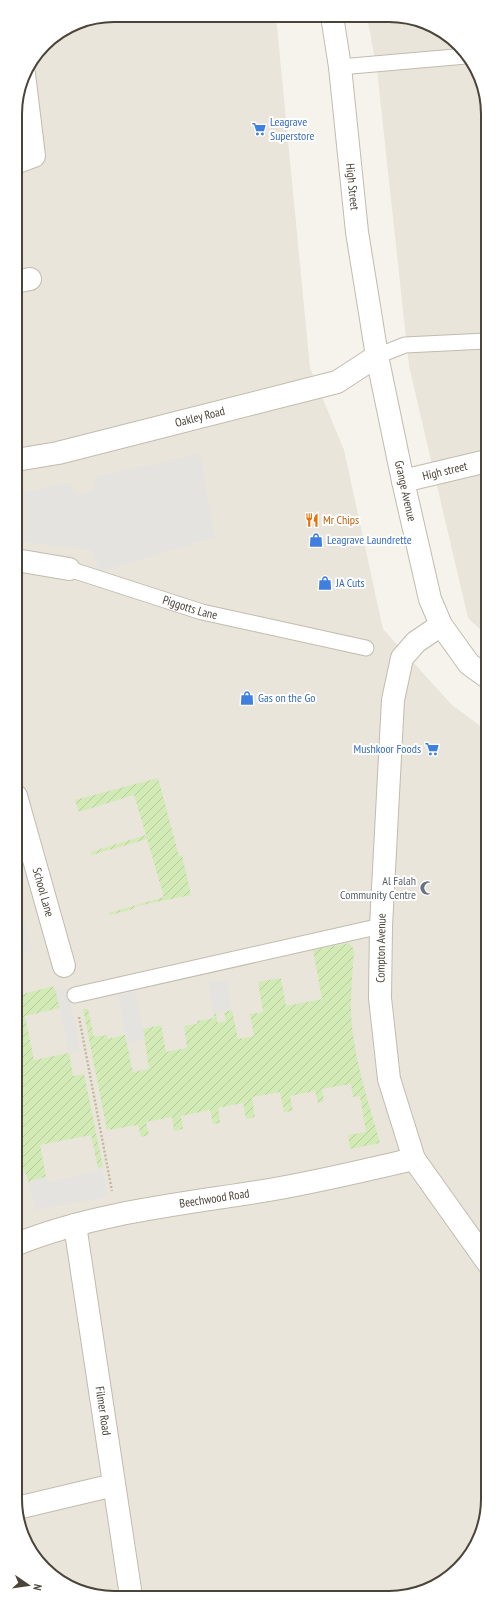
<svg xmlns="http://www.w3.org/2000/svg" width="503" height="1613" viewBox="0 0 503 1613" font-family="'PT Sans Narrow',sans-serif">
<defs>
<pattern id="garden-furrows" width="10" height="10" patternUnits="userSpaceOnUse"><rect width="10" height="10" fill="#d2eab5"/><path d="M-1 1l2-2M0 10L10 0M9 11l2-2" fill="none" stroke="#b6ca9c"/></pattern>
</defs>
<rect width="100%" height="100%" fill="#f6f3ec"/>
<g fill="#eae5da">
<path d="M 114,15 L 276,16 L 310,368 L 344,450 L 383,629 L 452,705 L 487,731 L 488,1505 L 480,1537 L 463,1565 L 438,1585 L 408,1596 L 94,1596 L 44,1569 L 17,1518 L 15,108 L 23,76 L 44,44 L 76,22 Z"/>
<path d="M 367,17 L 409,17 L 459,44 L 486,95 L 487,636 L 468,618 L 409,366 L 377,70 Z"/>
</g>
<g fill="url(#garden-furrows)">
<path d="M 158,778 L 179,856 L 182,855 L 191,895 L 137,906 L 133,909 L 109,915 L 109,913 L 164,897 L 147,839 L 92,855 L 91,852 L 146,835 L 134,795 L 79,812 L 75,800 Z"/>
<path d="M 349,943 L 353,948 L 354,952 C 352,979 349,1007 353,1035 C 358,1072 370,1107 380,1143 L 350,1149 L 348,1135 L 366,1132 L 360,1096 L 353,1097 L 351,1084 L 322,1089 L 324,1101 L 318,1103 L 315,1091 L 290,1096 L 293,1111 L 284,1112 L 280,1092 L 252,1097 L 255,1117 L 246,1119 L 243,1103 L 218,1108 L 220,1123 L 213,1124 L 210,1110 L 181,1116 L 183,1129 L 174,1131 L 172,1117 L 146,1122 L 149,1135 L 141,1137 L 138,1125 L 107,1130 L 83,1009 L 88,1009 L 94,1037 L 107,1035 L 108,1039 L 125,1035 L 133,1072 L 149,1069 L 143,1029 L 161,1025 L 166,1052 L 187,1048 L 184,1026 L 197,1024 L 197,1021 L 214,1018 L 214,1014 L 216,1013 L 218,1023 L 226,1021 L 224,1012 L 232,1010 L 238,1039 L 254,1036 L 250,1014 L 263,1012 L 258,982 L 281,978 L 286,1006 L 322,999 L 313,950 Z"/>
<path d="M 53,986 L 56,991 L 60,1008 L 25,1016 L 34,1060 L 69,1053 L 73,1076 L 84,1074 L 103,1167 L 98,1168 L 91,1135 L 40,1145 L 46,1177 L 30,1181 L 30,1185 L 16,1150 L 16,996 Z"/>
</g>
<g fill="#e5e3e0">
<path d="M 200,454 L 215,537 L 100,572 L 91,550 L 16,541 L 16,494 L 68,483 L 78,495 L 93,491 L 97,476 Z"/>
<path d="M 22,913 L 32,950 L 16,955 L 16,915 Z"/>
<path d="M 227,980 L 232,1010 L 214,1014 L 208,983 Z"/>
<path d="M 68,988 L 80,1050 L 69,1053 L 56,991 Z"/>
<path d="M 135,991 L 145,1038 L 127,1043 L 118,995 Z"/>
<path d="M 102,1167 L 108,1197 L 35,1210 L 30,1181 L 46,1177 L 48,1182 L 99,1171 L 98,1168 Z"/>
</g>
<g fill="none" stroke-linecap="round" stroke-linejoin="round">
<defs>
<g id="service">
<path d="M 340,67 L 466,56"/>
<path d="M 377,356 L 405,345 L 486,341"/>
<path id="s1" d="M 69,569 L 202,612 L 366,648"/>
<path d="M 75,995 L 381,926"/>
</g>
<g id="minor">
<path d="M 15,163 L 34,156 L 24,74"/>
<path d="M 15,282 L 30,279"/>
<path id="s2" d="M 16,460 L 58,453 L 337,382 L 377,356"/>
<path id="s3" d="M 403,481 L 487,461"/>
<path d="M 16,560 L 69,569"/>
<path d="M 441,625 L 416,642 L 402,658 L 393,700 L 381,926 L 380,998 L 389,1079 L 414,1159 L 488,1263"/>
<path id="s4" d="M 16,796 L 64,966"/>
<path id="s5" d="M 75,1225 L 131,1596"/>
<path id="s6" d="M 17,1244 C 97,1212 184,1204 269,1190 C 317,1182 366,1170 414,1159"/>
<path d="M 17,1508 L 114,1485"/>
</g>
<g id="tertiary">
<path id="s7" d="M 332,16 L 340,67 L 357,232 L 377,356 L 403,481 L 430,599 L 441,625 L 469,664 L 487,677"/>
</g>
</defs>
<use href="#service" stroke="#c2bbae" stroke-width="17"/>
<use href="#minor" stroke="#c2bbae" stroke-width="24"/>
<use href="#tertiary" stroke="#c2bbae" stroke-width="24"/>
<path stroke="#c4b79f" stroke-width="2.5" stroke-dasharray="2 2" stroke-linecap="butt" d="M 79,1017 L 112,1191"/>
<use href="#service" stroke="#fff" stroke-width="15"/>
<use href="#minor" stroke="#fff" stroke-width="22"/>
<use href="#tertiary" stroke="#fff" stroke-width="22"/>
</g>
<defs>
<symbol id="supermarket-bare" viewBox="-9 -9 18 18"><path d="M-6-5.5h2.5l.6 2H6L4.5 2H-2.5L-4.4-4H-6ZM-1.5 3.2a1.3 1.3 0 1 0 .1 0ZM3 3.2a1.3 1.3 0 1 0 .1 0Z" fill="#3f7fe0" stroke="#fff" stroke-width="2.5" paint-order="stroke"/></symbol>
<symbol id="restaurant-bare" viewBox="-9 -9 18 18"><path d="M-5-6h1v4h1v-4h1v4h1v-4h1v5L-1.5 .5V6h-2V.5L-5-1ZM5-6V6H3V1.5H1.5Q1.5-4 5-6Z" fill="#e8710a" stroke="#fff" stroke-width="2.5" paint-order="stroke"/></symbol>
<symbol id="shop-bare" viewBox="-9 -9 18 18"><path d="M-5-2.5h2.3a2.7 3.5 0 0 1 5.4 0H5L5.5 6h-11ZM-1.5-2.5h3a1.5 2.3 0 0 0-3 0Z" fill="#3f7fe0" stroke="#fff" stroke-width="2.5" paint-order="stroke"/></symbol>
<symbol id="mosque-bare" viewBox="-9 -9 18 18"><path d="M3.5-4.9A6 6 0 1 0 3.5 4.9A5 5 0 1 1 3.5-4.9Z" fill="#6b7280" stroke="#fff" stroke-width="2.5" paint-order="stroke"/></symbol>
</defs>
<g fill-rule="evenodd">
<use href="#supermarket-bare" x="249" y="119" width="20" height="20"/>
<use href="#restaurant-bare" x="302" y="510" width="20" height="20"/>
<use href="#shop-bare" x="306" y="530" width="20" height="20"/>
<use href="#shop-bare" x="315" y="573" width="20" height="20"/>
<use href="#shop-bare" x="237" y="688" width="20" height="20"/>
<use href="#supermarket-bare" x="422" y="739" width="20" height="20"/>
<use href="#mosque-bare" x="417" y="878" width="20" height="20"/>
</g>
<g text-anchor="middle" stroke-width="4" stroke-linejoin="round" paint-order="stroke">
<g font-size="12" fill="#366cbe" stroke="#fff" text-anchor="start">
<text x="270" y="126">Leagrave<tspan x="270" dy="14">Superstore</tspan></text>
<text x="327" y="544">Leagrave Laundrette</text>
<text x="336" y="587">JA Cuts</text>
<text x="258" y="702">Gas on the Go</text>
<text x="421" y="753" text-anchor="end">Mushkoor Foods</text>
</g>
<g font-size="12" fill="#4b4439" stroke="#fff">
<text dy="4" stroke="none"><textPath href="#s7" startOffset="172">High Street</textPath></text>
<text dy="4" stroke="none"><textPath href="#s2" startOffset="189">Oakley Road</textPath></text>
<text dy="4" stroke="none"><textPath href="#s3" startOffset="43">High street</textPath></text>
<text dy="4" stroke="none"><textPath href="#s7" startOffset="481">Grange Avenue</textPath></text>
<text dy="4" stroke="none"><textPath href="#s1" startOffset="127">Piggotts Lane</textPath></text>
<text dy="4" stroke="none"><textPath href="#s4" startOffset="100">School Lane</textPath></text>
<text transform="translate(381 948) rotate(-89)" y="4">Compton Avenue</text>
<text dy="4" stroke="none"><textPath href="#s6" startOffset="203">Beechwood Road</textPath></text>
<text dy="4" stroke="none"><textPath href="#s5" startOffset="188">Filmer Road</textPath></text>
</g>
<g font-size="12" fill="#c56008" stroke="#fff" text-anchor="start">
<text x="323" y="524">Mr Chips</text>
</g>
<g font-size="12" fill="#5b616d" stroke="#fff" text-anchor="end">
<text x="416" y="885">Al Falah<tspan x="416" dy="14">Community Centre</tspan></text>
</g>
</g>
<path d="M0 0H503V1613H0ZM114 22H389A92 92 0 0 1 481 114V1499A92 92 0 0 1 389 1591H114A92 92 0 0 1 22 1499V114A92 92 0 0 1 114 22Z" fill="#fff" fill-rule="evenodd"/>
<path fill="none" stroke="#4b4439" stroke-width="2" d="M114 22H389A92 92 0 0 1 481 114V1499A92 92 0 0 1 389 1591H114A92 92 0 0 1 22 1499V114A92 92 0 0 1 114 22Z"/>
<g transform="translate(28 1585) rotate(103)" stroke="#ffffff" stroke-width="3" paint-order="stroke">
<path d="M0-3L7 15L0 10L-7 15Z" fill="#4b4439"/>
<text y="-6" font-size="11" font-weight="bold" text-anchor="middle" fill="#4b4439">N</text>
</g>
</svg>
